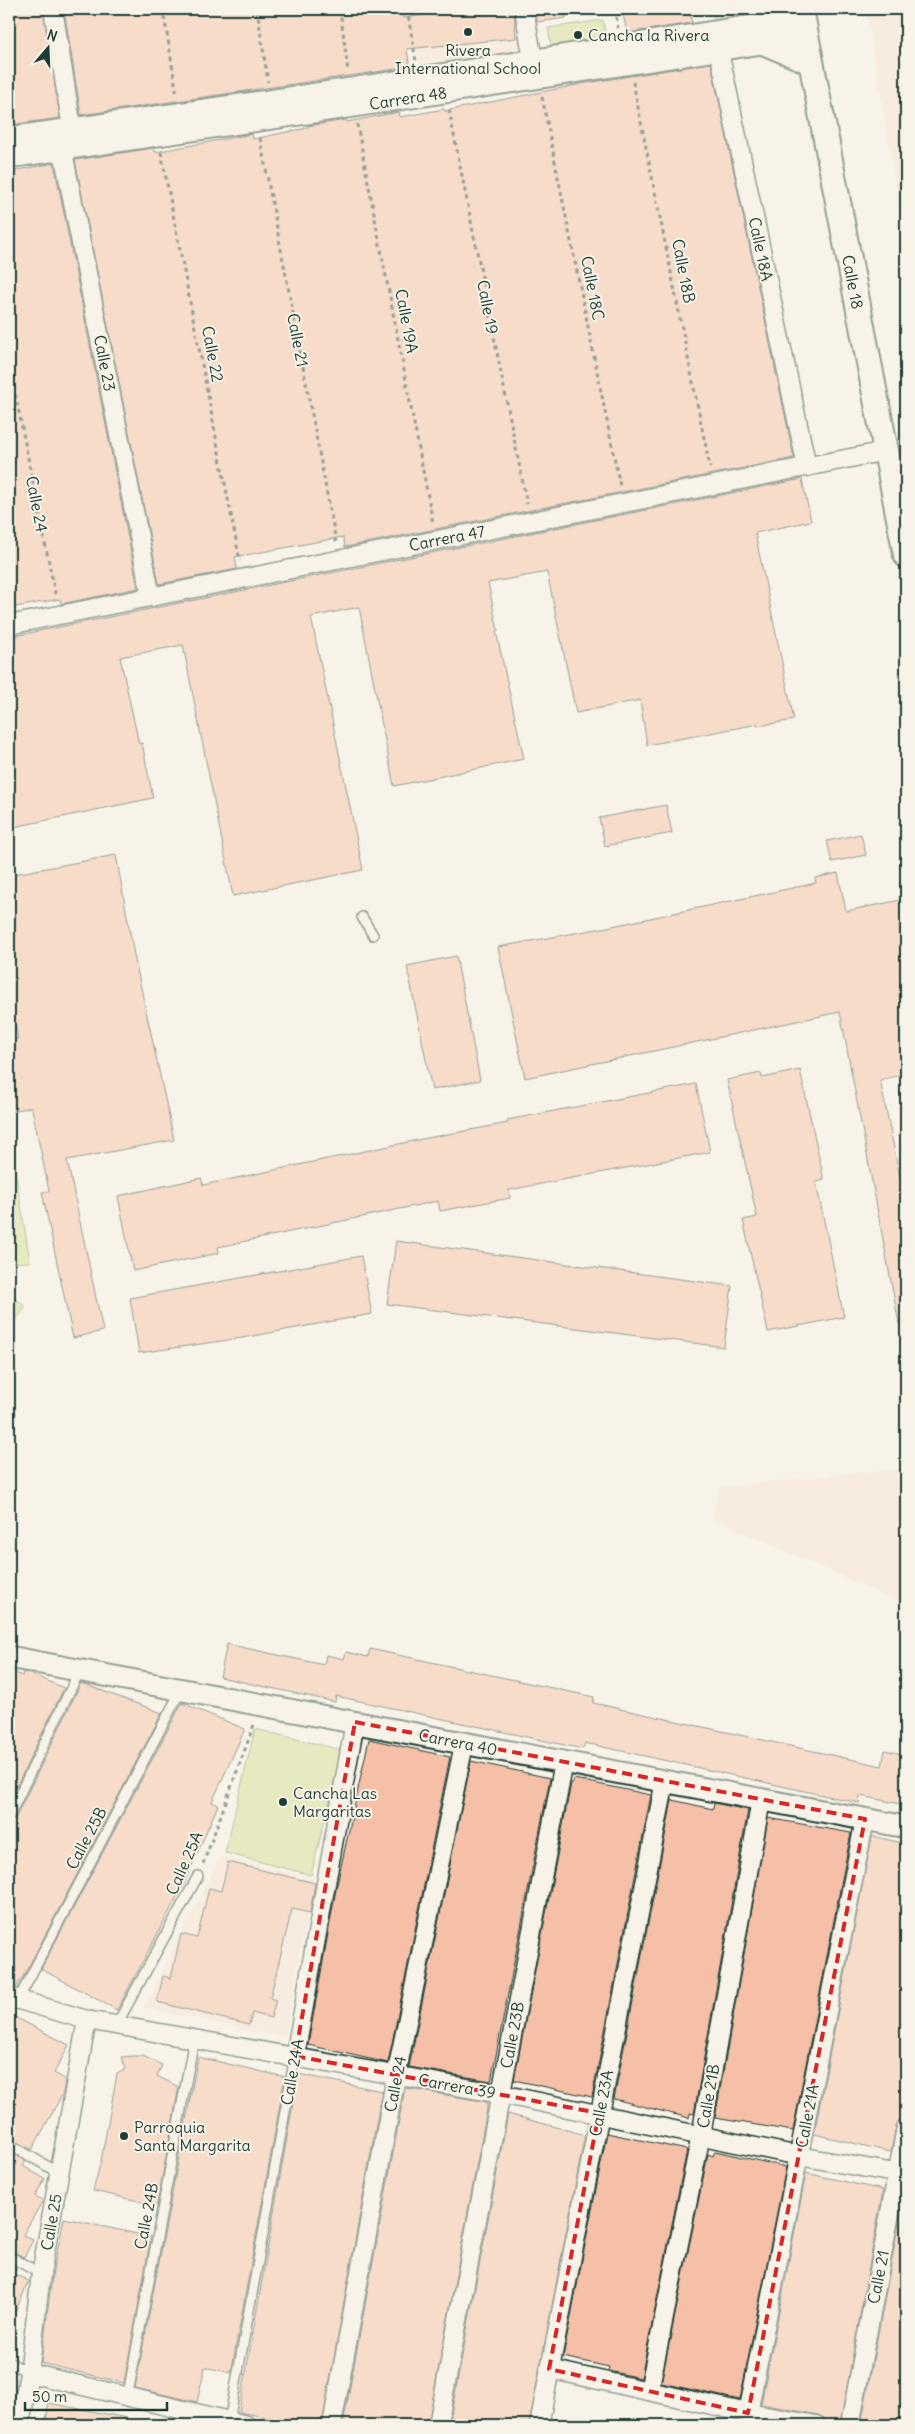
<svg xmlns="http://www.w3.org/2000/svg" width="915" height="2434" viewBox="0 0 915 2434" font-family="Delius,sans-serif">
<rect width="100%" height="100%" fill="#f7f3e8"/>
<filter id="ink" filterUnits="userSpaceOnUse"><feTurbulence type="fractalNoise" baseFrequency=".02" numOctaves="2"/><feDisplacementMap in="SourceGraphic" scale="10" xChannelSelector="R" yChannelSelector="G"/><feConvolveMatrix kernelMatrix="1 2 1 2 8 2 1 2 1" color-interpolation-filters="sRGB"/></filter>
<g filter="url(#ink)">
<g fill="#f6e4d4">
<path d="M 412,9 L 517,9 L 525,55 L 421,73 Z"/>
<path d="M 866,9 L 906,9 L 906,244 Z"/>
<path d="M 906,1468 L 906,1605 L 712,1518 L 720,1487 Z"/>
<path d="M 221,1856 L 314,1879 L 285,2037 L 144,2008 Z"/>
</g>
<g fill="#d2de92" stroke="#788e63">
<path d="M 712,9 L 767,9 L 757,24 L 716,29 Z"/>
<path d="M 603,20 L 607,43 L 552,51 L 548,28 Z"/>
<path d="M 9,1131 L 30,1262 L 9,1263 Z"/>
<path d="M 9,1293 L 26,1307 L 9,1328 Z"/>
<path d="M 255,1729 L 342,1750 L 311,1875 L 225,1853 Z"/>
</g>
<g fill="#f5c0a7" stroke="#1f3d34">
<path d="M 9,9 L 43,9 L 60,118 L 9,125 Z"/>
<path d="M 64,9 L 194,9 L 195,13 L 232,9 L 402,9 L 403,18 L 467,9 L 514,9 L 516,38 L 407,49 L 410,67 L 81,115 Z"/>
<path d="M 535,9 L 565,9 L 566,18 L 537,22 Z"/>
<path d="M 622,9 L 689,9 L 692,23 L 627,33 Z"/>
<path d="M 711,63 L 794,458 L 345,547 L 343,537 L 235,557 L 237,569 L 159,584 L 75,160 L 154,148 L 155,152 L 252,134 L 253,139 L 307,128 L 307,126 L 346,120 L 347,122 L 399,112 L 400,117 L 444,109 L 445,111 L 587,83 Z"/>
<path d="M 54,163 L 138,588 L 61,604 L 60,599 L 10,608 L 9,172 Z"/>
<path d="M 802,479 L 811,521 L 755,533 L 794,720 L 758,726 L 758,724 L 647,745 L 640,700 L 576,713 L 547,572 L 488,583 L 498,631 L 496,631 L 524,759 L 394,786 L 359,607 L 311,617 L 363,870 L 233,896 L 183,645 L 120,657 L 139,744 L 142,743 L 153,798 L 9,828 L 9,637 Z"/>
<path d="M 666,805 L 672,833 L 605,846 L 599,818 Z"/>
<path d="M 861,834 L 866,855 L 832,862 L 827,841 Z"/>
<path d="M 116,855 L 135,960 L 174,1140 L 67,1160 L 103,1331 L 73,1338 L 42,1192 L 49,1191 L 32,1109 L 31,1107 L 9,1112 L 9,1040 L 18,1039 L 9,997 L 9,875 Z"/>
<path d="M 838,873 L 846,911 L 906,899 L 906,1074 L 880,1080 L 906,1206 L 906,1323 L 899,1324 L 840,1012 L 525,1078 L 498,947 L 608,927 L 816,883 L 815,878 Z"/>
<path d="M 456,956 L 480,1080 L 432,1090 L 407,966 Z"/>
<path d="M 800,1070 L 824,1180 L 816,1182 L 844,1317 L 768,1332 L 743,1220 L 757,1217 L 727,1080 L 761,1073 L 762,1078 Z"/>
<path d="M 696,1084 L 710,1152 L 509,1190 L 510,1198 L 440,1211 L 438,1201 L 218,1247 L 219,1253 L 133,1271 L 118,1196 L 201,1178 L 203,1185 L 427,1138 L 508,1123 L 507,1120 Z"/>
<path d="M 396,1241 L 732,1286 L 724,1347 L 387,1304 Z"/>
<path d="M 361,1256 L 372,1314 L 242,1338 L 139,1353 L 130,1298 Z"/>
<path d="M 227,1644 L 324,1665 L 326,1655 L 344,1659 L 346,1652 L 368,1657 L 370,1649 L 594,1697 L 593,1703 L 882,1766 L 885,1750 L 906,1755 L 906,1805 L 860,1796 L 859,1803 L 585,1743 L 583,1749 L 336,1696 L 335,1702 L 220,1677 Z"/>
<path d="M 9,1670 L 22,1676 L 23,1672 L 31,1674 L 64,1688 L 9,1802 Z"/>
<path d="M 81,1683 L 162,1713 L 30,1964 L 16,1988 L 9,1987 L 9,1822 L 15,1819 Z"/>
<path d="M 182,1703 L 245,1729 L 212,1802 L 218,1805 L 184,1884 L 117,2010 L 41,1969 Z"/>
<path d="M 369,1739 L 450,1757 L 388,2063 L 308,2045 L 336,1889 Z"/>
<path d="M 471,1761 L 550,1778 L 491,2081 L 409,2067 Z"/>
<path d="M 574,1779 L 651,1795 L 592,2097 L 514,2080 L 571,1783 L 573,1783 Z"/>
<path d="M 672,1800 L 713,1809 L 714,1803 L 748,1810 L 694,2114 L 690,2113 L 689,2118 L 614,2099 Z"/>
<path d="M 768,1818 L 851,1833 L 793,2131 L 715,2118 Z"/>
<path d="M 872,1836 L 906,1844 L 906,2098 L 902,2119 L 896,2126 L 891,2152 L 814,2134 Z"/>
<path d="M 228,1862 L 315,1883 L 310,1913 L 292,1909 L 270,1998 L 276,2000 L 271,2018 L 252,2013 L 249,2025 L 157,2002 L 163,1976 L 171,1978 L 181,1934 L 197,1938 L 209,1888 L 221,1891 Z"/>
<path d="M 9,2014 L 69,2045 L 54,2073 L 65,2079 L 63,2093 L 32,2150 L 9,2138 Z"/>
<path d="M 133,2056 L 143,2056 L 162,2065 L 157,2076 L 179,2087 L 157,2205 L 93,2191 L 101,2161 L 117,2074 L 126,2069 L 121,2057 Z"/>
<path d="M 198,2057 L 285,2077 L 231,2373 L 205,2367 L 197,2402 L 135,2388 Z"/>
<path d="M 298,2074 L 382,2091 L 322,2425 L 304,2425 L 239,2412 Z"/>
<path d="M 405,2088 L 487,2102 L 487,2109 L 428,2425 L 343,2425 Z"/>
<path d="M 508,2114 L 585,2135 L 529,2425 L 449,2425 Z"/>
<path d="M 607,2133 L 687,2150 L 641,2378 L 608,2371 L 609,2367 L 563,2357 Z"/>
<path d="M 9,2151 L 26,2161 L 23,2166 L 45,2179 L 35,2196 L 43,2200 L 23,2235 L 33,2240 L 24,2257 L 9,2250 Z"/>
<path d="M 715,2151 L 786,2167 L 740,2400 L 661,2383 L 708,2154 L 713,2156 Z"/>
<path d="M 806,2173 L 883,2190 L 840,2425 L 826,2424 L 823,2417 L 818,2415 L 761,2404 Z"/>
<path d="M 904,2195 L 906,2195 L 906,2425 L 861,2425 Z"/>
<path d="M 64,2218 L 151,2237 L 124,2383 L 41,2363 L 52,2276 Z"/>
<path d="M 9,2263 L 17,2268 L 14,2274 L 29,2281 L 9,2325 Z"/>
<path d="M 49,2403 L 127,2418 L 127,2425 L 45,2425 Z"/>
</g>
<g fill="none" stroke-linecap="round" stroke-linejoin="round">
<defs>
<g id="service">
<path d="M 362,917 L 373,935"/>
<path d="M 9,1816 L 80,1670"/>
<path d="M 18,2000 L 181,1690"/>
<path d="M 117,2024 L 198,1876"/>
<path d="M 9,2144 L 59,2173"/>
<path d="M 9,2256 L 41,2274"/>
<path d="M 9,2362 L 29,2373"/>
<path d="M 127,2399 L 194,2039"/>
<path d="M 229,2422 L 295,2056"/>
</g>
<g id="minor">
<path d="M 53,9 L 74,141"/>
<path d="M 524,9 L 533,60"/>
<path d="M 716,37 L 807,467"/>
<path d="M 60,137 L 151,597"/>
<path d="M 9,625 L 886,451"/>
<path d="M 9,1997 L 87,2020 L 501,2094 L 799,2156 L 906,2175"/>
<path d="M 295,2056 L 355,1722"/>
<path d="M 549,2369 L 748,2413 L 816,2425"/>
<path d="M 29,2373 L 246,2425"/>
<path d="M 649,2391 L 701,2135 L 761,1800"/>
<path d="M 748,2413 L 865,1819"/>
<path d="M 20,2425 L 29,2373 L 41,2274 L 87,2020"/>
<path d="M 332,2425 L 396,2076 L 464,1744"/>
<path d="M 438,2425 L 564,1762"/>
<path d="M 539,2425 L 665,1781"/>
<path d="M 850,2425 L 906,2128"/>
</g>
<g id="tertiary">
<path d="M 9,138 L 351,89 L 803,18"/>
<path d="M 9,157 L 354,106 L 806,36"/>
<path d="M 9,1657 L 906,1827"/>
</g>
<g id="secondary">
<path d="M 801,9 L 906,555"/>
<path d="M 758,25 L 769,9"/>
<path d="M 763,42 L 811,62"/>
</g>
</defs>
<use href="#service" stroke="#1f3d34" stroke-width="12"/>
<use href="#minor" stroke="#1f3d34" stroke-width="21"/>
<use href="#tertiary" stroke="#1f3d34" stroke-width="25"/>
<use href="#secondary" stroke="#1f3d34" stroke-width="28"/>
<g stroke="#1f3d34" stroke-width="3" stroke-dasharray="4 4" stroke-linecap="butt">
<path d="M 163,9 L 177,95"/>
<path d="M 257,9 L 268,82"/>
<path d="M 340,9 L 348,71"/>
<path d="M 407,9 L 416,61"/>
<path d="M 615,9 L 618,28"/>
<path d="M 164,13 L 190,9"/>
<path d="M 633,82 L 710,468"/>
<path d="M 542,97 L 620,486"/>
<path d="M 449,110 L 527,504"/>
<path d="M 357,124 L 433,523"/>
<path d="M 260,138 L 336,542"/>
<path d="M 161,152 L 240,561"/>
<path d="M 9,363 L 56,598"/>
<path d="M 203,1864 L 255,1722"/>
</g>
<use href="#service" stroke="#f7f3e8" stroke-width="9"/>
<use href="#minor" stroke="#f7f3e8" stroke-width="18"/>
<use href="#tertiary" stroke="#f7f3e8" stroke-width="21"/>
<use href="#secondary" stroke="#f7f3e8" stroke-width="24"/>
</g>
</g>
<path d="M0 0H915V2434H0ZM 355,1722 L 865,1819 L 748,2413 L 549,2369 L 599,2113 L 295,2056 Z" fill="#f7f3e8" fill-opacity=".55" fill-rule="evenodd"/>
<path fill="none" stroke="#d62828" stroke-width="4" stroke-dasharray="10 6" stroke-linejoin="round" d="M 355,1722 L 865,1819 L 748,2413 L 549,2369 L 599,2113 L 295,2056 Z"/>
<g fill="#1f3d34" stroke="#f7f3e8" stroke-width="2">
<circle cx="468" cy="32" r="5"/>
<circle cx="578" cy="35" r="5"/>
<circle cx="283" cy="1802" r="5"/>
<circle cx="124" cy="2136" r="5"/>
</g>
<g text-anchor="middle" stroke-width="4" stroke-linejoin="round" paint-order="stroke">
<g font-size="16" fill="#1f3d34" stroke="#f7f3e8" text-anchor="start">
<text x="588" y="41">Cancha la Rivera</text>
<text x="468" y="56" text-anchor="middle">Rivera<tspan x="468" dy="18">International School</tspan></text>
<text x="293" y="1799">Cancha Las<tspan x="293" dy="18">Margaritas</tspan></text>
<text x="134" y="2133">Parroquia<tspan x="134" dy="18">Santa Margarita</tspan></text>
</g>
<g font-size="16" fill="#1f3d34" stroke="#f7f3e8">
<text transform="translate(408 98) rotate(-9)" y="6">Carrera 48</text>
<text transform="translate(761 249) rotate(78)" y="6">Calle 18A</text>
<text transform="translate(684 271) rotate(79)" y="6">Calle 18B</text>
<text transform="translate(853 282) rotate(79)" y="6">Calle 18</text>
<text transform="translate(593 288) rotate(79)" y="6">Calle 18C</text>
<text transform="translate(488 307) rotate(79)" y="6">Calle 19</text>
<text transform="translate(407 321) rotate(79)" y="6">Calle 19A</text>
<text transform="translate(298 340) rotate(79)" y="6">Calle 21</text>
<text transform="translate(213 354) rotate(79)" y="6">Calle 22</text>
<text transform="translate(105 363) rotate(79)" y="6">Calle 23</text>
<text transform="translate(37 504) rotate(79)" y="6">Calle 24</text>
<text transform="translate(447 538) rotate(-11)" y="6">Carrera 47</text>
<text transform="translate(458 1742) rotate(11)" y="6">Carrera 40</text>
<text transform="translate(86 1838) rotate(-62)" y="6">Calle 25B</text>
<text transform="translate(184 1863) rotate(-66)" y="6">Calle 25A</text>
<text transform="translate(512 2035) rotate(-79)" y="6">Calle 23B</text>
<text transform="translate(292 2072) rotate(-80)" y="6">Calle 24A</text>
<text transform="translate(395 2084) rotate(-79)" y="6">Calle 24</text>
<text transform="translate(457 2086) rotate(10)" y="6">Carrera 39</text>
<text transform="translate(708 2096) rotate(-80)" y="6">Calle 21B</text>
<text transform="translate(601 2103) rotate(-79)" y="6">Calle 23A</text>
<text transform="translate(807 2116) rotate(-79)" y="6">Calle 21A</text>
<text transform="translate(146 2216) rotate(-79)" y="6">Calle 24B</text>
<text transform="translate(51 2222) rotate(-80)" y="6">Calle 25</text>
<text transform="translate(878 2277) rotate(-79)" y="6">Calle 21</text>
</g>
</g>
<rect width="915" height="2434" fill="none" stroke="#f7f3e8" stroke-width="30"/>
<rect x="15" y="15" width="885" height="2404" fill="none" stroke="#1f3d34" stroke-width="2" filter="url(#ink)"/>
<g transform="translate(48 48) rotate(19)" stroke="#f7f3e8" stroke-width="4" paint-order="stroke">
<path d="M0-4L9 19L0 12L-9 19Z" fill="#1f3d34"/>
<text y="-8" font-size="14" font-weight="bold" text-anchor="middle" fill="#1f3d34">N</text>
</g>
<path d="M25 2402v8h142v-8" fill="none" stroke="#1f3d34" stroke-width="2.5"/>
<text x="32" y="2402" font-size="15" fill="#1f3d34" stroke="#f7f3e8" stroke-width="4" paint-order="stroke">50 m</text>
</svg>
